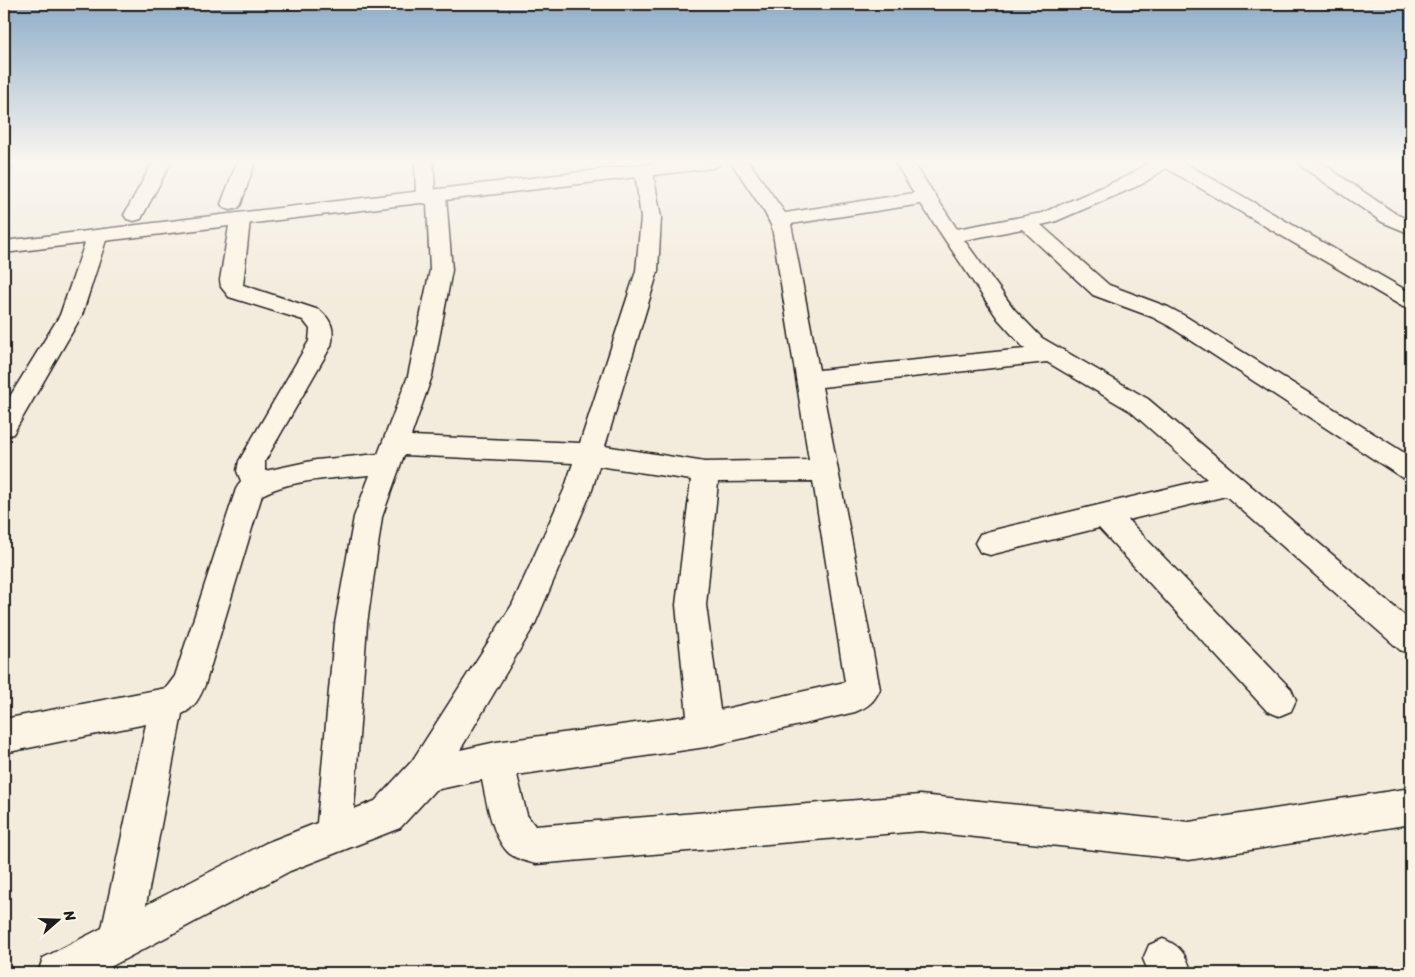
<svg xmlns="http://www.w3.org/2000/svg" width="1415" height="977" viewBox="0 0 1415 977" font-family="Sriracha,sans-serif">
<rect width="100%" height="100%" fill="#f3ecdd"/>
<filter id="ink" filterUnits="userSpaceOnUse"><feTurbulence type="fractalNoise" baseFrequency=".02" numOctaves="2"/><feDisplacementMap in="SourceGraphic" scale="10" xChannelSelector="R" yChannelSelector="G"/><feConvolveMatrix kernelMatrix="1 2 1 2 8 2 1 2 1" color-interpolation-filters="sRGB"/></filter>
<g filter="url(#ink)">
<g fill="none" stroke-linecap="round" stroke-linejoin="round">
<defs>
<g id="minor">
<path d="M 4,162 L 15,162 L 11,169 L 4,171 Z"/>
<path d="M 153,162 L 171,162 L 141,219 L 134,221 L 127,219 L 124,215 Z"/>
<path d="M 237,162 L 255,162 L 241,204 L 238,208 L 231,210 L 224,208 L 221,204 Z"/>
<path d="M 415,162 L 433,162 L 435,190 L 443,192 L 446,196 L 452,270 L 432,376 L 411,436 L 580,443 L 636,271 L 641,218 L 635,172 L 637,168 L 644,166 L 651,168 L 653,172 L 661,218 L 658,271 L 605,446 L 705,462 L 809,460 L 772,227 L 765,213 L 731,162 L 749,162 L 785,213 L 914,193 L 895,162 L 913,162 L 957,229 L 1042,213 L 1128,176 L 1149,162 L 1183,162 L 1411,293 L 1411,309 L 1403,307 L 1166,168 L 1142,184 L 1054,222 L 1041,225 L 1109,285 L 1168,307 L 1185,316 L 1411,457 L 1411,480 L 1401,477 L 1169,326 L 1152,317 L 1093,295 L 1022,229 L 964,240 L 1014,309 L 1042,338 L 1148,399 L 1411,621 L 1411,654 L 1400,650 L 1226,496 L 1128,520 L 1291,689 L 1296,700 L 1291,711 L 1279,716 L 1267,711 L 1099,528 L 990,555 L 980,552 L 975,543 L 980,534 L 990,531 L 1207,479 L 1130,411 L 1047,362 L 822,387 L 880,689 C 874,702 868,707 855,712 L 706,747 L 517,775 L 527,815 L 535,826 L 920,795 L 1189,822 L 1411,788 L 1411,824 L 1189,860 L 920,831 L 536,864 C 528,862 517,859 510,854 C 493,840 486,801 482,780 L 435,790 L 400,828 L 290,871 L 99,973 L 38,973 L 43,958 L 102,928 L 146,724 L 4,753 L 4,719 L 166,688 L 175,676 L 236,489 L 241,481 L 237,471 L 239,461 L 309,341 L 310,329 L 303,320 L 229,297 L 221,287 L 220,280 L 230,220 L 233,216 L 240,214 L 247,216 L 250,220 L 243,285 L 319,310 C 332,320 335,330 331,346 L 265,461 L 265,471 L 316,460 L 378,454 L 408,376 L 430,270 L 427,204 L 419,202 L 416,198 ZM 921,204 L 998,319 L 1025,349 L 819,370 L 791,224 ZM 404,455 L 573,463 L 564,490 L 512,605 L 412,761 L 375,801 L 354,809 L 367,624 L 382,517 ZM 599,466 L 691,480 L 676,605 L 687,716 L 496,742 L 460,750 L 535,624 L 592,490 ZM 370,475 L 354,517 L 335,624 L 317,823 L 266,843 L 146,905 L 182,714 C 194,709 200,697 205,685 L 262,495 C 291,479 337,478 370,475 ZM 813,481 L 845,682 L 720,710 L 706,605 L 718,482 Z"/>
<path d="M 1298,162 L 1320,162 L 1396,214 L 1411,221 L 1411,234 L 1382,222 L 1301,166 Z"/>
<path d="M 97,231 L 104,233 L 107,237 L 82,315 L 13,434 L 4,436 L 4,406 L 60,315 L 87,237 L 90,233 Z"/>
<path d="M 1163,939 C 1181,946 1186,955 1192,973 L 1149,973 L 1143,959 L 1149,945 Z"/>
</g>
<path id="major" d="M 664,162 L 721,162 L 718,166 L 712,168 L 4,253 L 4,241 Z"/>
</defs>
<use href="#minor" stroke="#1c1c1c" stroke-width="3"/>
<use href="#major" stroke="#1c1c1c" stroke-width="3"/>
<use href="#minor" fill="#fcf5e5" fill-rule="evenodd"/>
<use href="#major" fill="#fcf5e5" fill-rule="evenodd"/>
</g>
</g>
<linearGradient id="sky" x2="0" y2="1"><stop stop-color="#8faec9"/><stop offset="0.54" stop-color="#faf6f0"/><stop offset="1" stop-color="#faf6f0" stop-opacity="0"/></linearGradient>
<rect width="1415" height="299" fill="url(#sky)"/>
<rect width="1415" height="977" fill="none" stroke="#fcf5e5" stroke-width="20"/>
<rect x="10" y="10" width="1395" height="957" fill="none" stroke="#1c1c1c" stroke-width="2" filter="url(#ink)"/>
<g transform="translate(58 920) rotate(70)" stroke="#fcf5e5" stroke-width="4" paint-order="stroke">
<path d="M0-4L9 19L0 12L-9 19Z" fill="#1c1c1c"/>
<text y="-8" font-size="14" font-weight="bold" text-anchor="middle" fill="#1c1c1c">N</text>
</g>
</svg>
